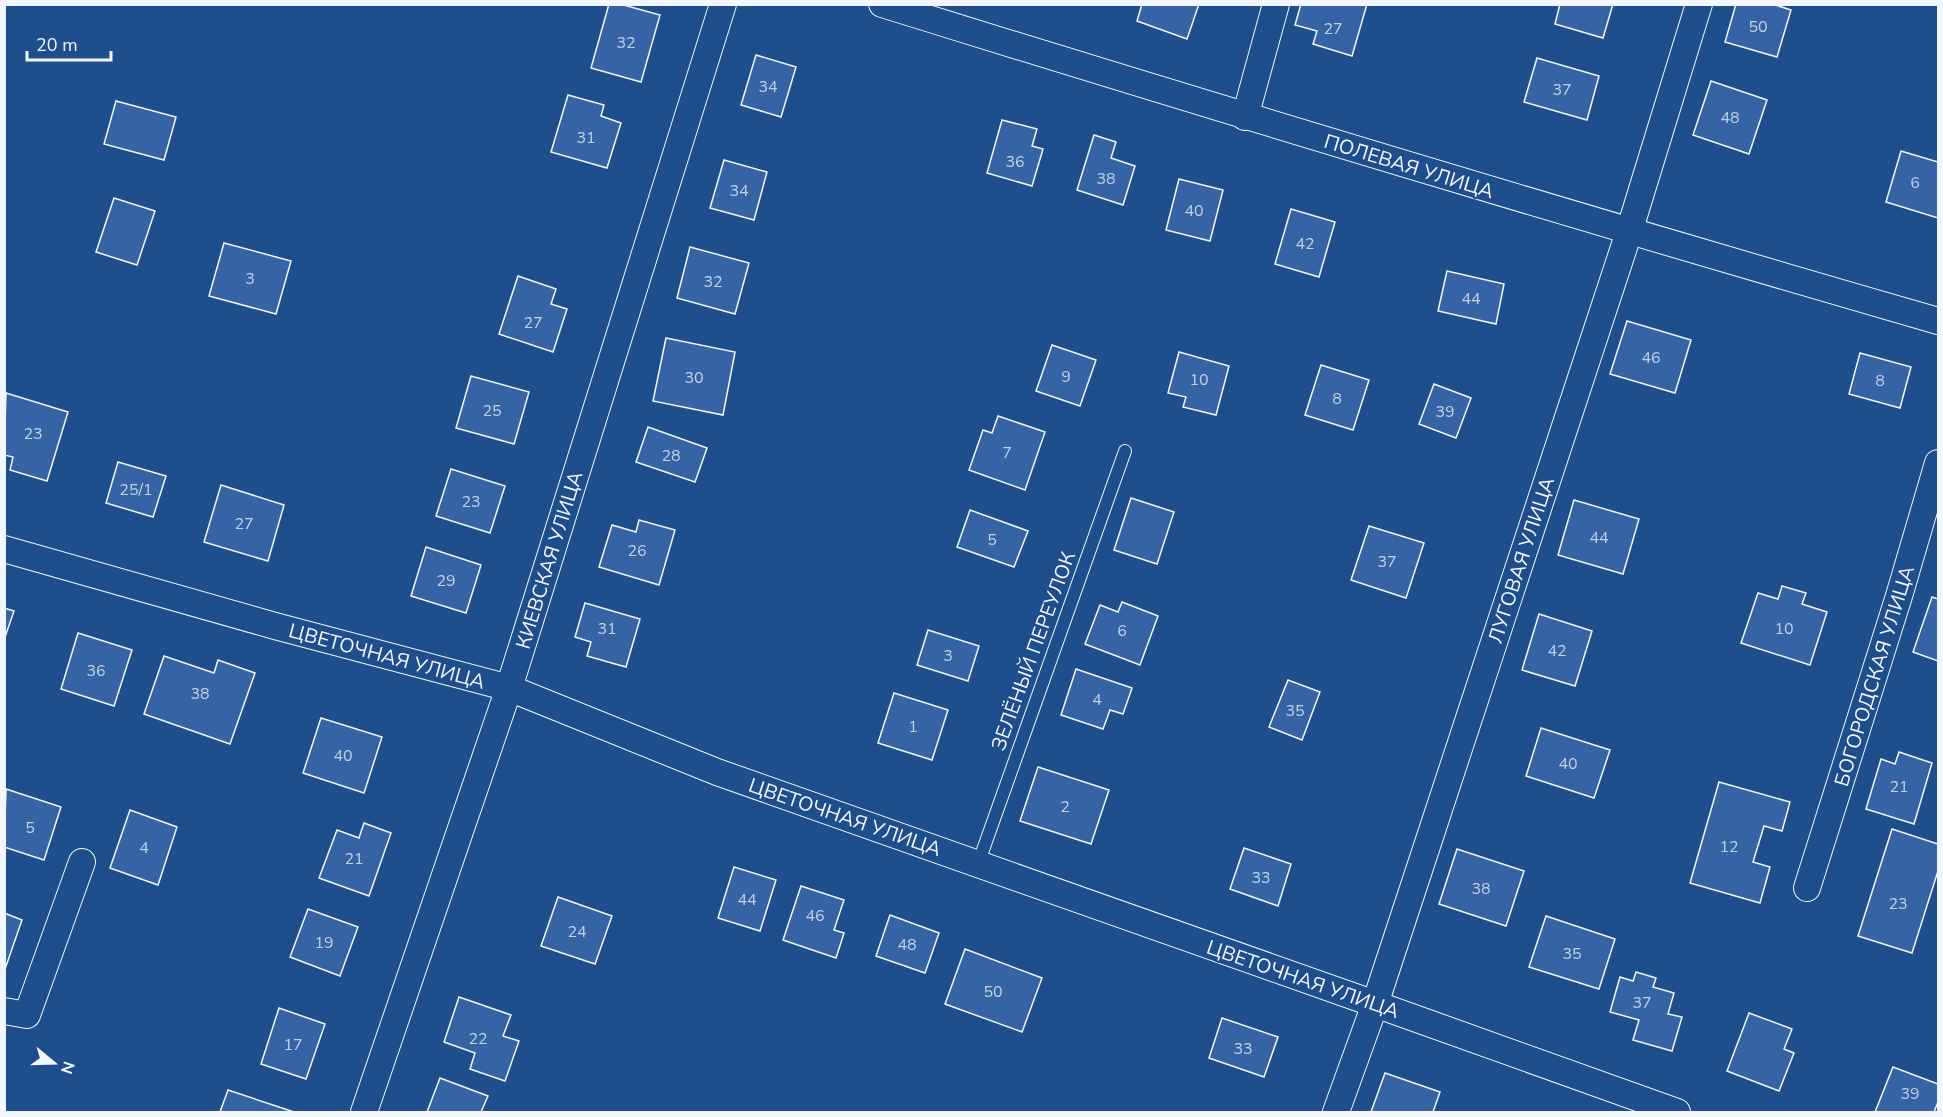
<svg xmlns="http://www.w3.org/2000/svg" width="1943" height="1117" viewBox="0 0 1943 1117" font-family="'Nunito Sans',sans-serif">
<rect width="100%" height="100%" fill="#1f4e8c"/>
<g fill="#3563a3" stroke="#f2f6ff" stroke-width="1.5">
<path d="M 609,4 L 620,4 L 660,15 L 641,82 L 591,68 Z"/>
<path d="M 1142,4 L 1199,4 L 1187,39 L 1137,21 Z"/>
<path d="M 1301,4 L 1367,4 L 1352,56 L 1313,44 L 1317,31 L 1295,25 Z"/>
<path d="M 1560,4 L 1613,4 L 1603,38 L 1555,24 Z"/>
<path d="M 1736,4 L 1772,4 L 1791,10 L 1777,57 L 1725,42 Z"/>
<path d="M 756,55 L 796,67 L 781,117 L 741,105 Z"/>
<path d="M 1537,58 L 1599,76 L 1587,120 L 1524,102 Z"/>
<path d="M 1711,81 L 1767,100 L 1749,154 L 1693,135 Z"/>
<path d="M 568,95 L 604,105 L 601,116 L 621,123 L 607,168 L 551,152 Z"/>
<path d="M 116,101 L 176,117 L 164,160 L 104,144 Z"/>
<path d="M 1002,120 L 1037,129 L 1032,146 L 1043,149 L 1032,186 L 987,173 Z"/>
<path d="M 1094,135 L 1116,142 L 1111,158 L 1135,166 L 1123,205 L 1077,190 Z"/>
<path d="M 1901,151 L 1938,162 L 1938,218 L 1886,202 Z"/>
<path d="M 724,160 L 767,172 L 754,220 L 710,208 Z"/>
<path d="M 1179,179 L 1223,190 L 1210,241 L 1166,230 Z"/>
<path d="M 114,198 L 155,211 L 137,265 L 96,252 Z"/>
<path d="M 1291,209 L 1335,222 L 1319,277 L 1275,264 Z"/>
<path d="M 224,243 L 291,261 L 276,314 L 209,296 Z"/>
<path d="M 690,247 L 749,263 L 735,314 L 677,298 Z"/>
<path d="M 1447,271 L 1504,284 L 1496,324 L 1438,311 Z"/>
<path d="M 518,276 L 556,289 L 551,304 L 567,309 L 553,352 L 499,334 Z"/>
<path d="M 1627,321 L 1691,340 L 1675,393 L 1610,374 Z"/>
<path d="M 666,338 L 735,352 L 723,415 L 653,401 Z"/>
<path d="M 1052,345 L 1096,360 L 1080,406 L 1036,391 Z"/>
<path d="M 1179,352 L 1229,366 L 1216,415 L 1183,407 L 1186,397 L 1168,393 Z"/>
<path d="M 1860,353 L 1911,367 L 1900,408 L 1849,394 Z"/>
<path d="M 1321,365 L 1369,380 L 1353,430 L 1305,415 Z"/>
<path d="M 471,376 L 529,392 L 514,444 L 456,428 Z"/>
<path d="M 1434,384 L 1471,398 L 1456,438 L 1419,424 Z"/>
<path d="M 6,393 L 68,412 L 47,481 L 10,470 L 13,457 L 4,455 Z"/>
<path d="M 998,416 L 1045,432 L 1025,490 L 969,470 L 983,430 L 992,433 Z"/>
<path d="M 648,427 L 707,448 L 695,482 L 636,462 Z"/>
<path d="M 118,462 L 166,476 L 153,517 L 106,503 Z"/>
<path d="M 451,469 L 505,486 L 490,533 L 436,516 Z"/>
<path d="M 221,485 L 284,505 L 268,561 L 204,542 Z"/>
<path d="M 1131,498 L 1174,512 L 1157,564 L 1114,550 Z"/>
<path d="M 1574,500 L 1639,519 L 1623,574 L 1558,555 Z"/>
<path d="M 970,510 L 1028,531 L 1014,567 L 957,547 Z"/>
<path d="M 639,520 L 675,530 L 659,585 L 599,567 L 612,525 L 636,532 Z"/>
<path d="M 1369,526 L 1424,543 L 1406,598 L 1351,580 Z"/>
<path d="M 426,547 L 481,565 L 466,613 L 411,596 Z"/>
<path d="M 1782,586 L 1806,593 L 1802,604 L 1827,612 L 1810,665 L 1741,643 L 1758,593 L 1778,599 Z"/>
<path d="M 1932,597 L 1938,599 L 1938,661 L 1913,652 Z"/>
<path d="M 1122,602 L 1158,616 L 1140,665 L 1085,644 L 1100,605 L 1118,612 Z"/>
<path d="M 585,603 L 640,619 L 626,667 L 587,656 L 591,642 L 575,637 Z"/>
<path d="M 4,608 L 14,611 L 4,640 Z"/>
<path d="M 1539,614 L 1592,631 L 1575,686 L 1522,670 Z"/>
<path d="M 928,630 L 979,646 L 968,681 L 917,665 Z"/>
<path d="M 78,633 L 132,650 L 114,706 L 61,689 Z"/>
<path d="M 164,656 L 214,673 L 218,660 L 255,673 L 230,744 L 144,714 Z"/>
<path d="M 1076,669 L 1132,688 L 1123,714 L 1110,710 L 1103,729 L 1061,715 Z"/>
<path d="M 1288,680 L 1320,692 L 1302,740 L 1269,727 Z"/>
<path d="M 894,693 L 948,710 L 932,760 L 878,743 Z"/>
<path d="M 321,718 L 382,737 L 364,793 L 303,773 Z"/>
<path d="M 1541,728 L 1610,750 L 1594,798 L 1526,776 Z"/>
<path d="M 1899,752 L 1932,763 L 1914,824 L 1866,809 L 1881,759 L 1895,764 Z"/>
<path d="M 1038,767 L 1109,790 L 1091,844 L 1020,821 Z"/>
<path d="M 1719,782 L 1790,802 L 1782,831 L 1764,826 L 1753,862 L 1770,867 L 1760,903 L 1690,883 Z"/>
<path d="M 6,789 L 61,807 L 44,860 L 4,847 Z"/>
<path d="M 130,810 L 177,827 L 158,885 L 110,868 Z"/>
<path d="M 364,823 L 391,833 L 369,896 L 319,878 L 337,830 L 359,838 Z"/>
<path d="M 1892,829 L 1938,844 L 1938,871 L 1912,953 L 1858,936 Z"/>
<path d="M 1244,848 L 1291,864 L 1278,906 L 1230,889 Z"/>
<path d="M 1457,849 L 1524,871 L 1506,926 L 1439,904 Z"/>
<path d="M 734,867 L 776,880 L 760,931 L 718,918 Z"/>
<path d="M 801,886 L 844,900 L 834,930 L 844,933 L 836,958 L 783,940 Z"/>
<path d="M 558,897 L 612,916 L 595,964 L 541,946 Z"/>
<path d="M 308,909 L 358,927 L 340,976 L 290,957 Z"/>
<path d="M 4,913 L 22,920 L 4,972 Z"/>
<path d="M 890,915 L 939,933 L 925,973 L 876,956 Z"/>
<path d="M 1546,916 L 1615,939 L 1599,989 L 1529,967 Z"/>
<path d="M 965,949 L 1042,978 L 1022,1032 L 945,1004 Z"/>
<path d="M 1636,972 L 1656,978 L 1653,987 L 1674,993 L 1668,1014 L 1682,1017 L 1672,1051 L 1633,1040 L 1639,1020 L 1610,1012 L 1620,977 L 1633,981 Z"/>
<path d="M 459,997 L 511,1015 L 503,1036 L 519,1041 L 505,1081 L 470,1069 L 475,1053 L 444,1042 Z"/>
<path d="M 279,1008 L 325,1024 L 306,1079 L 261,1064 Z"/>
<path d="M 1749,1013 L 1792,1029 L 1784,1049 L 1794,1053 L 1779,1091 L 1727,1071 Z"/>
<path d="M 1222,1018 L 1278,1037 L 1264,1077 L 1209,1058 Z"/>
<path d="M 1893,1067 L 1938,1084 L 1938,1102 L 1934,1112 L 1875,1112 Z"/>
<path d="M 1385,1073 L 1440,1092 L 1433,1112 L 1371,1112 Z"/>
<path d="M 440,1078 L 488,1096 L 481,1112 L 427,1112 Z"/>
<path d="M 228,1090 L 294,1112 L 220,1112 Z"/>
</g>
<g fill="none" stroke-linecap="round" stroke-linejoin="round">
<defs>
<path id="service" d="M 978,864 L 1125,451"/>
<g id="minor">
<path d="M 882,4 C 1233,113 1585,219 1938,321"/>
<path d="M 1245,117 L 1276,4"/>
<path d="M 4,549 L 275,626 L 509,688 L 717,772 L 1375,1004 L 1677,1112"/>
<path d="M 1807,888 L 1899,596 L 1938,463"/>
<path d="M 4,1011 L 27,1015 L 82,862"/>
<path d="M 364,1112 L 509,688 L 723,4"/>
<path d="M 1336,1112 L 1375,1004 L 1629,232 L 1699,4"/>
</g>
</defs>
<use href="#service" stroke="#f2f6ff" stroke-width="14"/>
<use href="#minor" stroke="#f2f6ff" stroke-width="28"/>
<use href="#service" stroke="#1f4e8c" stroke-width="12"/>
<use href="#minor" stroke="#1f4e8c" stroke-width="26"/>
</g>
<g text-anchor="middle" stroke-width="4.5" stroke-linejoin="round" paint-order="stroke">
<g font-size="16" fill="#c3d1e8">
<text x="1758" y="32">50</text>
<text x="1333" y="34">27</text>
<text x="626" y="48">32</text>
<text x="768" y="92">34</text>
<text x="1562" y="95">37</text>
<text x="1730" y="123">48</text>
<text x="586" y="143">31</text>
<text x="1015" y="167">36</text>
<text x="1106" y="184">38</text>
<text x="1915" y="188">6</text>
<text x="739" y="196">34</text>
<text x="1194" y="216">40</text>
<text x="1305" y="249">42</text>
<text x="250" y="284">3</text>
<text x="713" y="287">32</text>
<text x="1471" y="304">44</text>
<text x="533" y="328">27</text>
<text x="1651" y="363">46</text>
<text x="1066" y="382">9</text>
<text x="694" y="383">30</text>
<text x="1199" y="385">10</text>
<text x="1880" y="386">8</text>
<text x="1337" y="404">8</text>
<text x="492" y="416">25</text>
<text x="1445" y="417">39</text>
<text x="33" y="439">23</text>
<text x="1007" y="458">7</text>
<text x="671" y="461">28</text>
<text x="136" y="495">25/1</text>
<text x="471" y="507">23</text>
<text x="244" y="529">27</text>
<text x="1599" y="543">44</text>
<text x="992" y="545">5</text>
<text x="637" y="556">26</text>
<text x="1387" y="567">37</text>
<text x="446" y="586">29</text>
<text x="607" y="634">31</text>
<text x="1784" y="634">10</text>
<text x="1122" y="636">6</text>
<text x="1557" y="656">42</text>
<text x="948" y="661">3</text>
<text x="96" y="676">36</text>
<text x="200" y="699">38</text>
<text x="1097" y="705">4</text>
<text x="1295" y="716">35</text>
<text x="913" y="732">1</text>
<text x="343" y="761">40</text>
<text x="1568" y="769">40</text>
<text x="1899" y="792">21</text>
<text x="1065" y="812">2</text>
<text x="30" y="833">5</text>
<text x="1729" y="852">12</text>
<text x="144" y="853">4</text>
<text x="354" y="864">21</text>
<text x="1261" y="883">33</text>
<text x="1481" y="894">38</text>
<text x="747" y="905">44</text>
<text x="1898" y="909">23</text>
<text x="815" y="921">46</text>
<text x="577" y="937">24</text>
<text x="324" y="948">19</text>
<text x="907" y="950">48</text>
<text x="1572" y="959">35</text>
<text x="993" y="997">50</text>
<text x="1642" y="1008">37</text>
<text x="478" y="1044">22</text>
<text x="293" y="1050">17</text>
<text x="1243" y="1054">33</text>
<text x="1910" y="1099">39</text>
</g>
<g font-size="20" fill="#f2f6ff" stroke="#1f4e8c">
<text transform="translate(1409 166) rotate(17)" y="7">ПОЛЕВАЯ УЛИЦА</text>
<text transform="translate(549 560) rotate(-73)" y="7">КИЕВСКАЯ УЛИЦА</text>
<text transform="translate(1521 560) rotate(-72)" y="7">ЛУГОВАЯ УЛИЦА</text>
<text transform="translate(1033 651) rotate(-70)" y="7">ЗЕЛЁНЫЙ ПЕРЕУЛОК</text>
<text transform="translate(387 656) rotate(15)" y="7">ЦВЕТОЧНАЯ УЛИЦА</text>
<text transform="translate(1874 676) rotate(-73)" y="7">БОГОРОДСКАЯ УЛИЦА</text>
<text transform="translate(845 817) rotate(19)" y="7">ЦВЕТОЧНАЯ УЛИЦА</text>
<text transform="translate(1303 979) rotate(19)" y="7">ЦВЕТОЧНАЯ УЛИЦА</text>
</g>
</g>
<rect width="1943" height="1117" fill="none" stroke="#f2f6ff" stroke-width="12"/>
<g transform="translate(54 1063) rotate(109)" stroke="#1f4e8c" stroke-width="4.5" paint-order="stroke">
<path d="M0-4.5L10 22L0 15L-10 22Z" fill="#f2f6ff"/>
<text y="-9" font-size="16" font-weight="bold" text-anchor="middle" fill="#f2f6ff">N</text>
</g>
<path d="M27 51v9h84v-9" fill="none" stroke="#f2f6ff" stroke-width="3"/>
<text x="36" y="51" font-size="18" fill="#f2f6ff" stroke="#1f4e8c" stroke-width="4.5" paint-order="stroke">20 m</text>
</svg>
